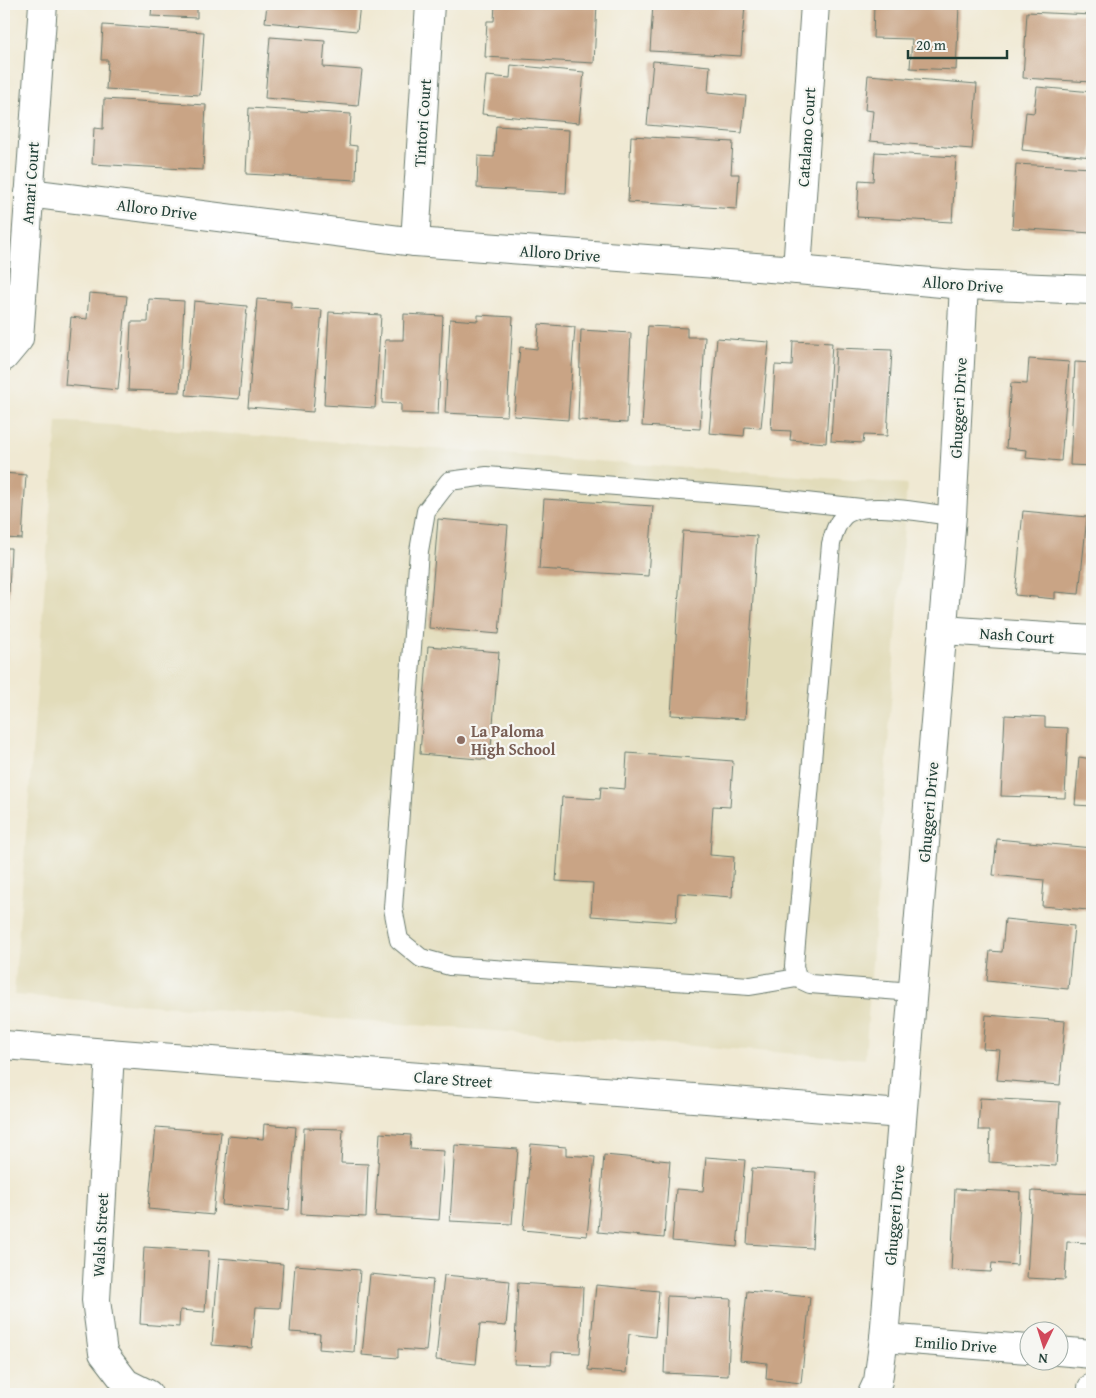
<svg xmlns="http://www.w3.org/2000/svg" width="1096" height="1398" viewBox="0 0 1096 1398" font-family="'Gentium Book Plus',serif">
<rect width="100%" height="100%" fill="#f6f6f2"/>
<filter id="ink" filterUnits="userSpaceOnUse"><feTurbulence type="fractalNoise" baseFrequency=".02" numOctaves="2"/><feDisplacementMap in="SourceGraphic" scale="10" xChannelSelector="R" yChannelSelector="G"/><feConvolveMatrix kernelMatrix="1 2 1 2 8 2 1 2 1" color-interpolation-filters="sRGB"/></filter>
<filter id="wash" filterUnits="userSpaceOnUse"><feTurbulence type="fractalNoise" baseFrequency=".0096" numOctaves="4" result="noise"/><feDisplacementMap in="SourceGraphic" scale="20" xChannelSelector="R" yChannelSelector="G"/><feGaussianBlur stdDeviation="1.12" result="paint"/><feColorMatrix in="noise" values="0 0 0 0 0 0 0 0 0 0 0 0 0 0 0 0 0 1.4 0 .05"/><feComposite in="paint" operator="in"/></filter>
<g filter="url(#wash)">
<rect width="100%" height="100%" fill="#f0e9d3"/>
<path fill="#e2dcba" d="M 57,421 L 907,484 L 865,1059 L 14,995 Z"/>
<g id="blocks">
<g fill="#c9a485">
<path d="M 152,4 L 197,4 L 197,18 L 151,16 Z"/>
<path d="M 267,4 L 360,4 L 357,31 L 265,22 Z"/>
<path d="M 495,4 L 597,4 L 594,63 L 485,57 L 487,21 L 494,21 Z"/>
<path d="M 653,4 L 745,4 L 741,56 L 650,51 Z"/>
<path d="M 874,4 L 959,6 L 956,70 L 910,68 L 912,39 L 873,38 Z"/>
<path d="M 1027,12 L 1092,15 L 1092,82 L 1023,78 Z"/>
<path d="M 103,25 L 204,32 L 200,95 L 106,89 L 108,60 L 101,60 Z"/>
<path d="M 270,37 L 325,41 L 323,67 L 362,70 L 358,106 L 265,98 Z"/>
<path d="M 653,61 L 710,66 L 708,92 L 746,96 L 742,133 L 647,125 Z"/>
<path d="M 511,65 L 584,72 L 579,123 L 482,114 L 486,76 L 510,78 Z"/>
<path d="M 868,75 L 977,84 L 972,149 L 870,141 L 873,111 L 865,110 Z"/>
<path d="M 1037,87 L 1092,92 L 1092,157 L 1022,150 L 1026,112 L 1034,113 Z"/>
<path d="M 104,99 L 206,105 L 203,170 L 92,164 L 94,128 L 103,129 Z"/>
<path d="M 249,108 L 351,114 L 349,145 L 357,146 L 356,180 L 246,174 Z"/>
<path d="M 496,126 L 569,130 L 566,193 L 477,188 L 478,156 L 494,157 Z"/>
<path d="M 631,136 L 733,142 L 731,174 L 739,174 L 737,209 L 628,202 Z"/>
<path d="M 875,152 L 956,157 L 952,222 L 857,217 L 859,180 L 873,181 Z"/>
<path d="M 1016,164 L 1092,168 L 1092,233 L 1012,228 Z"/>
<path d="M 89,293 L 127,296 L 118,390 L 65,385 L 71,317 L 87,319 Z"/>
<path d="M 149,299 L 184,301 L 180,392 L 128,390 L 131,322 L 148,322 Z"/>
<path d="M 257,299 L 291,302 L 291,308 L 322,310 L 313,412 L 248,407 Z"/>
<path d="M 194,301 L 247,306 L 239,399 L 186,395 Z"/>
<path d="M 329,312 L 381,315 L 375,408 L 324,405 Z"/>
<path d="M 404,314 L 443,316 L 438,414 L 401,413 L 401,404 L 382,403 L 385,340 L 403,340 Z"/>
<path d="M 478,315 L 513,317 L 507,416 L 445,413 L 450,319 L 478,321 Z"/>
<path d="M 539,324 L 575,327 L 568,420 L 514,416 L 520,347 L 537,349 Z"/>
<path d="M 648,326 L 687,328 L 687,337 L 705,337 L 700,429 L 642,426 Z"/>
<path d="M 581,330 L 631,333 L 627,423 L 578,420 Z"/>
<path d="M 717,338 L 769,342 L 761,428 L 745,427 L 744,436 L 709,433 Z"/>
<path d="M 793,341 L 832,343 L 826,443 L 790,440 L 791,431 L 771,430 L 775,365 L 792,366 Z"/>
<path d="M 836,348 L 892,350 L 887,436 L 864,435 L 863,443 L 831,441 Z"/>
<path d="M 1029,359 L 1069,362 L 1061,461 L 1026,458 L 1027,450 L 1006,448 L 1011,383 L 1027,384 Z"/>
<path d="M 1075,362 L 1092,363 L 1092,466 L 1070,465 Z"/>
<path d="M 4,473 L 26,475 L 22,539 L 4,538 Z"/>
<path d="M 544,499 L 653,506 L 648,576 L 539,569 Z"/>
<path d="M 1023,511 L 1087,517 L 1079,594 L 1055,592 L 1055,599 L 1015,595 Z"/>
<path d="M 438,519 L 508,525 L 499,634 L 429,628 Z"/>
<path d="M 683,531 L 757,536 L 745,719 L 671,715 Z"/>
<path d="M 4,548 L 11,548 L 8,612 L 4,612 Z"/>
<path d="M 4,624 L 9,625 L 5,676 L 4,676 Z"/>
<path d="M 428,646 L 499,652 L 490,760 L 420,754 Z"/>
<path d="M 1005,715 L 1045,717 L 1045,727 L 1068,728 L 1065,798 L 1001,796 Z"/>
<path d="M 627,753 L 733,761 L 730,807 L 713,806 L 710,855 L 734,857 L 732,897 L 678,893 L 676,922 L 591,916 L 593,883 L 556,881 L 562,797 L 600,799 L 601,787 L 625,789 Z"/>
<path d="M 1079,757 L 1092,759 L 1092,806 L 1075,805 Z"/>
<path d="M 997,839 L 1092,848 L 1088,910 L 1042,906 L 1044,880 L 993,875 Z"/>
<path d="M 1005,919 L 1074,926 L 1068,989 L 987,981 L 990,951 L 1002,952 Z"/>
<path d="M 986,1015 L 1065,1021 L 1060,1085 L 997,1080 L 1000,1050 L 983,1049 Z"/>
<path d="M 980,1098 L 1060,1102 L 1056,1166 L 989,1162 L 990,1130 L 978,1130 Z"/>
<path d="M 264,1124 L 296,1127 L 289,1210 L 222,1205 L 228,1136 L 263,1139 Z"/>
<path d="M 156,1127 L 221,1132 L 213,1215 L 148,1209 Z"/>
<path d="M 304,1128 L 343,1129 L 341,1163 L 368,1164 L 366,1217 L 301,1214 Z"/>
<path d="M 380,1133 L 411,1135 L 410,1149 L 444,1151 L 439,1220 L 375,1216 Z"/>
<path d="M 531,1144 L 566,1147 L 566,1155 L 595,1157 L 587,1236 L 523,1230 Z"/>
<path d="M 455,1145 L 518,1149 L 512,1224 L 450,1221 Z"/>
<path d="M 604,1155 L 670,1161 L 664,1238 L 598,1232 Z"/>
<path d="M 706,1157 L 745,1160 L 737,1247 L 672,1241 L 676,1189 L 703,1191 Z"/>
<path d="M 752,1168 L 816,1172 L 812,1248 L 747,1244 Z"/>
<path d="M 955,1189 L 1020,1192 L 1017,1265 L 992,1263 L 991,1272 L 951,1270 Z"/>
<path d="M 1032,1191 L 1092,1194 L 1092,1243 L 1067,1242 L 1065,1280 L 1027,1278 Z"/>
<path d="M 144,1247 L 209,1251 L 205,1312 L 180,1310 L 179,1327 L 140,1324 Z"/>
<path d="M 219,1258 L 283,1264 L 280,1308 L 256,1307 L 252,1348 L 212,1345 Z"/>
<path d="M 295,1265 L 360,1270 L 354,1352 L 319,1349 L 320,1334 L 290,1332 Z"/>
<path d="M 370,1274 L 433,1280 L 426,1351 L 398,1349 L 398,1358 L 362,1355 Z"/>
<path d="M 444,1275 L 510,1281 L 506,1326 L 480,1324 L 476,1364 L 436,1360 Z"/>
<path d="M 518,1283 L 583,1287 L 580,1353 L 552,1352 L 551,1365 L 514,1364 Z"/>
<path d="M 596,1285 L 659,1291 L 655,1337 L 629,1334 L 626,1373 L 588,1370 Z"/>
<path d="M 747,1291 L 810,1297 L 801,1383 L 766,1379 L 767,1363 L 740,1360 Z"/>
<path d="M 667,1296 L 731,1299 L 728,1376 L 664,1373 Z"/>
</g>
</g>
</g>
<g filter="url(#ink)">
<use href="#blocks" fill-opacity="0" stroke="#68796c" stroke-width="1"/>
<g fill="none" stroke-linecap="round" stroke-linejoin="round">
<defs>
<g id="service">
<path d="M 797,978 L 750,986 L 450,966 L 421,958 L 399,940 L 393,908 L 419,551 L 426,511 L 449,481 L 487,476 L 759,497 L 861,508"/>
<path d="M 913,992 L 810,984 L 797,978 L 794,966 L 831,544 C 834,533 836,524 844,516 C 862,499 928,514 952,516"/>
</g>
<g id="minor">
<path d="M 29,193 L 415,242 L 797,270 L 964,285 L 1092,290"/>
<path d="M 415,242 L 430,4"/>
<path d="M 797,270 L 815,4"/>
<path d="M 4,357 L 19,339 L 43,4"/>
<path d="M 943,630 L 1092,640"/>
<path d="M 4,1045 L 902,1114"/>
<path d="M 110,1053 L 96,1300 L 103,1353 L 126,1383 L 148,1394"/>
<path d="M 884,1338 L 1028,1349"/>
<path d="M 1058,1351 L 1092,1354"/>
<path d="M 872,1394 L 878,1381 L 884,1338 L 952,516 L 964,285"/>
<path d="M 1092,1394 L 1092,1388"/>
</g>
</defs>
<use href="#service" stroke="#68796c" stroke-width="20"/>
<use href="#minor" stroke="#68796c" stroke-width="30"/>
<use href="#service" stroke="#fff" stroke-width="18"/>
<use href="#minor" stroke="#fff" stroke-width="28"/>
</g>
</g>
<circle fill="#8d6e63" stroke="#f6f6f2" stroke-width="2" cx="461" cy="740" r="5"/>
<g text-anchor="middle" stroke-width="4.5" stroke-linejoin="round" paint-order="stroke">
<g font-size="16" fill="#1f3d34" stroke="#f6f6f2">
<text transform="translate(422 123) rotate(-86)" y="6">Tintori Court</text>
<text transform="translate(806 137) rotate(-86)" y="6">Catalano Court</text>
<text transform="translate(30 183) rotate(-86)" y="6">Amari Court</text>
<text transform="translate(157 209) rotate(7)" y="6">Alloro Drive</text>
<text transform="translate(560 253) rotate(4)" y="6">Alloro Drive</text>
<text transform="translate(963 284) rotate(4)" y="6">Alloro Drive</text>
<text transform="translate(958 408) rotate(-87)" y="6">Ghuggeri Drive</text>
<text transform="translate(1017 635) rotate(4)" y="6">Nash Court</text>
<text transform="translate(928 812) rotate(-85)" y="6">Ghuggeri Drive</text>
<text transform="translate(453 1079) rotate(4)" y="6">Clare Street</text>
<text transform="translate(894 1215) rotate(-85)" y="6">Ghuggeri Drive</text>
<text transform="translate(100 1235) rotate(-87)" y="6">Walsh Street</text>
<text transform="translate(956 1344) rotate(4)" y="6">Emilio Drive</text>
</g>
<g font-size="16" font-weight="bold" fill="#785e54" stroke="#f6f6f2" text-anchor="start">
<text x="471" y="737">La Paloma<tspan x="471" dy="18">High School</tspan></text>
</g>
</g>
<rect width="1096" height="1398" fill="none" stroke="#f6f6f2" stroke-width="20"/>
<g transform="translate(1044 1346) rotate(184)"><circle r="24" fill="#f6f6f2" stroke="#a0aca6"/>
<path d="M0-4L9 19L0 12L-9 19Z" fill="#d1495b"/>
<text y="-8" font-size="14" font-weight="bold" text-anchor="middle" fill="#1f3d34">N</text>
</g>
<path d="M908 50v8h99v-8" fill="none" stroke="#1f3d34" stroke-width="2.5"/>
<text x="916" y="50" font-size="15" fill="#1f3d34" stroke="#f6f6f2" stroke-width="4" paint-order="stroke">20 m</text>
</svg>
